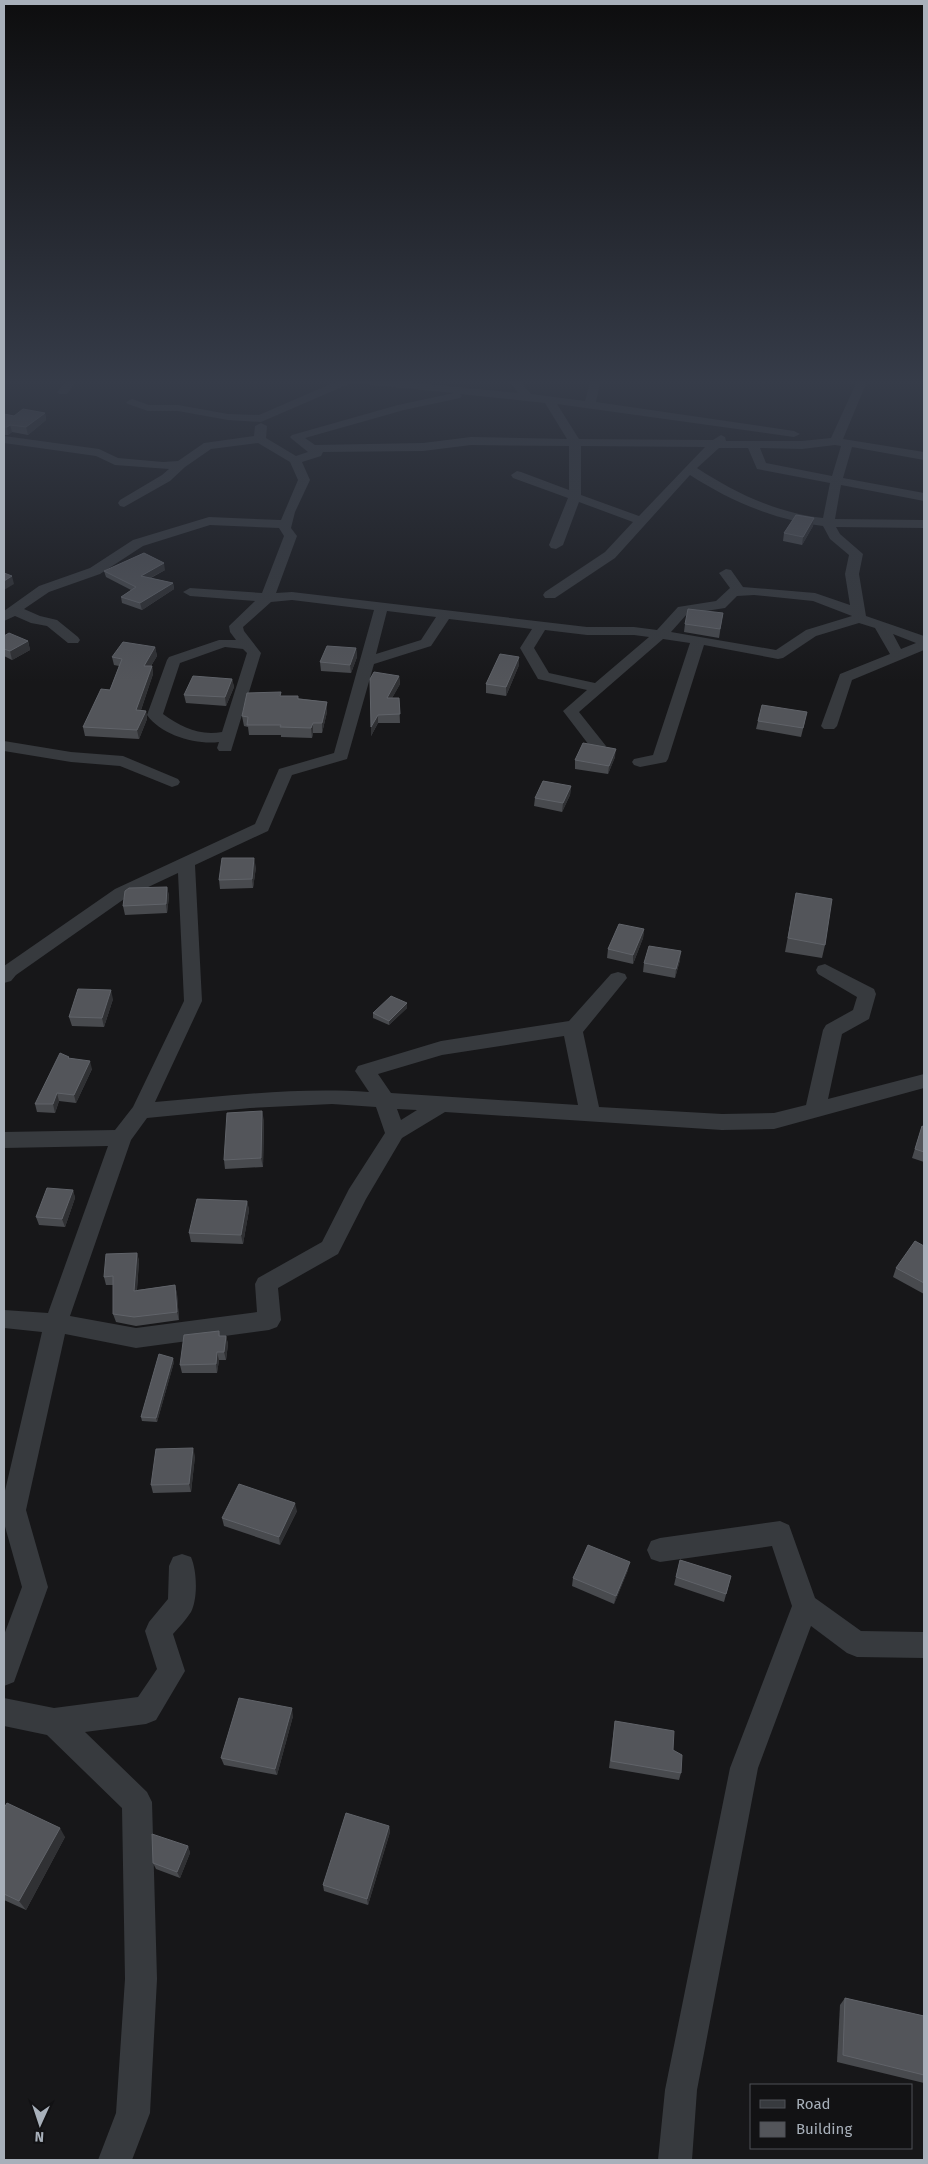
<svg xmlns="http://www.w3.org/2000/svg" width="928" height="2164" viewBox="0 0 928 2164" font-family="'Fira Sans',sans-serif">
<rect width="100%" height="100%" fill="#171719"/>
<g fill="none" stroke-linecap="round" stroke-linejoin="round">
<g fill="#373a3e" fill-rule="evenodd">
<path d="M 68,379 L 78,379 L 67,394 L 59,394 L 57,392 Z"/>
<path d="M 342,379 L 378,379 L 518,393 L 507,379 L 518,379 L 531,394 L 585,401 L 591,379 L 601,379 L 596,402 L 794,431 L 800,434 L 794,437 L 557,404 L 579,439 L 713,440 L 721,435 L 725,437 L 726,441 L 802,441 L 831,438 L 858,379 L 868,379 L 843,439 L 924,452 L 924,460 L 852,447 L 843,478 L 924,493 L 924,501 L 841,485 L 835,519 L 924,520 L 924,528 L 836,527 L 840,534 L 863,554 L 859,574 L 866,616 L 924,636 L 924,650 L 852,680 L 837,726 L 834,729 L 824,729 L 821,726 L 840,674 L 890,654 L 875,628 L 859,623 L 816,636 L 783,658 L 778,659 L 704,645 L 668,759 L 666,762 L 640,767 L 634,765 L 632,762 L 634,759 L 653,755 L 690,643 L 663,639 L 579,712 L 606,746 L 604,749 L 592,749 L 563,711 L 587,690 L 538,679 L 520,648 L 532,629 L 449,619 L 431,646 L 374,664 L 347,759 L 292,775 L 268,831 L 195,865 L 202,1001 L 155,1102 C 226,1096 297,1087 369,1092 L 355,1071 L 358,1066 L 441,1041 L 569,1021 L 611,974 L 618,972 L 625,974 L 627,978 L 583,1032 L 599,1107 L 722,1114 L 774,1113 L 806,1105 L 823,1030 L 826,1025 L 853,1010 L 857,997 L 818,974 L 816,970 L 818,966 L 825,964 L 874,989 L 876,994 L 869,1019 L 842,1034 L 828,1099 L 924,1074 L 924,1088 L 774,1129 L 722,1130 L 445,1112 L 402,1138 L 366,1199 L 338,1254 L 278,1288 L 281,1320 L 277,1327 L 269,1330 L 136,1348 L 65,1334 L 26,1510 L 48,1587 L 14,1682 L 4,1686 L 4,1635 L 22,1587 L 4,1523 L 4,1495 L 42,1332 L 4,1328 L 4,1310 L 48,1313 L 108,1146 L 4,1148 L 4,1132 L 115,1130 L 133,1107 L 184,1001 L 178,873 L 127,897 L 16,975 L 11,981 L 4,983 L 4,966 L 115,889 L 255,824 L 279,769 L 334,753 L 374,610 L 292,600 L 271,602 L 243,627 L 244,631 L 261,653 L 231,751 L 219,751 L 217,748 L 219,742 C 196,745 161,735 147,715 L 167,660 L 169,657 L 219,640 L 236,640 L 230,632 L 229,626 L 255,601 L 190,596 L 183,592 L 190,588 L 262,593 L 284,536 L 279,528 L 210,525 L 143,546 L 100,574 L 49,592 L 24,609 L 40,616 L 57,620 L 78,637 L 80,640 L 78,643 L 68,643 L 47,626 L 31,623 L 15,616 L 4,621 L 4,611 L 39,586 L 90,568 L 133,540 L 209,517 L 281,520 L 298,480 L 290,462 L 258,443 L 211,449 L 185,467 L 170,481 L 124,507 L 120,506 L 118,503 L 120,500 L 162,475 L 169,469 L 115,465 L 96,456 L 4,443 L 4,436 L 99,449 L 118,458 L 163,462 L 178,461 L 204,443 L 254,436 L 255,426 L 261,423 L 267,426 L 266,438 L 296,456 L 308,452 L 292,439 L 290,437 L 292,435 L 398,405 L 454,393 L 351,383 L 261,422 L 228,420 L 178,411 L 148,411 L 128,404 L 126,402 L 132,399 L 149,405 L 178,405 L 228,414 L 259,415 ZM 460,394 L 545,403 L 567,439 L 471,437 L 423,443 L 315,445 L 305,438 L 404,410 L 460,398 L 462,396 ZM 471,445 L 569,446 L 569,490 L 521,472 L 517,471 L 511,475 L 513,478 L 568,498 L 549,545 L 551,548 L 556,549 L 563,545 L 579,502 L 633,522 L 605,552 L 545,592 L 543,595 L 545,598 L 555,598 L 615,558 L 690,475 C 730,501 775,520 823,526 L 830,539 L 849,555 L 845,574 L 850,605 L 815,593 L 743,587 L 731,570 L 726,569 L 719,573 L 730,588 L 716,601 L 678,607 L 657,630 L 634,627 L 587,627 L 292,592 L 276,593 L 297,536 L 291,528 L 295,512 L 310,480 L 302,462 L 321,456 L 323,452 L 423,451 ZM 835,445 L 841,446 L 832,476 L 766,463 L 760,448 L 802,449 ZM 581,446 L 705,447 L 639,516 L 581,495 ZM 719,448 L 748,448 L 757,469 L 830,483 L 823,518 C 777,513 735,493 697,468 ZM 754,595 L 813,601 L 852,616 L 806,630 L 776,650 L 671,632 L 687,614 L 725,608 L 737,596 ZM 387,611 L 436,617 L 421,640 L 376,654 ZM 545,630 L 587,635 L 634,635 L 649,637 L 595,683 L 549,673 L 534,648 ZM 893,634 L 916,643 L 901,649 ZM 225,647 L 243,649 L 247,653 L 222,732 C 199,736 181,727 163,714 L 180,663 ZM 564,1036 L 578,1105 L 391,1093 L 378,1074 L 442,1055 ZM 332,1104 L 376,1107 L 385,1133 L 349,1189 L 322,1242 L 258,1278 L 255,1284 L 257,1312 L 136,1328 L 70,1316 L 131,1140 L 147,1118 L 250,1108 ZM 397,1109 L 417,1110 L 401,1120 Z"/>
<path d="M 4,741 L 71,752 L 123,756 L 178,779 L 180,782 L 178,785 L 172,787 L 120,766 L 71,762 L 4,751 Z"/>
<path d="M 780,1521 L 789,1525 L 815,1598 L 861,1631 L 924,1632 L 924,1658 L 857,1657 L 847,1653 L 811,1626 L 758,1768 L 697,2090 L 692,2160 L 658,2160 L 665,2090 L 730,1768 L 792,1606 L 772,1546 L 660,1562 L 651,1559 L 647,1550 L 651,1541 L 660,1538 Z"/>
<path d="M 182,1554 L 191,1557 C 197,1571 198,1598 191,1612 C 186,1620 179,1627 173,1634 L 185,1671 L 156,1720 L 146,1724 L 85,1732 L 147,1792 L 152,1802 L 157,1979 L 150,2113 L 132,2160 L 98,2160 L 116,2113 L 125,1979 L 122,1808 L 47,1735 L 4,1726 L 4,1698 L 54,1708 L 138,1697 L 157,1669 L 145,1631 L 149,1622 L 168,1599 L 169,1566 L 173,1557 Z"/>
</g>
</g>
<g fill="#484a4e">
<path d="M 45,413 L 46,420 L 28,435 L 12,432 L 8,435 L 4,435 L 4,414 L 14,416 Z"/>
<path d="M 814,518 L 813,526 L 802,545 L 783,541 L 784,533 Z"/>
<path d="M 165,570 L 151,578 L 173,583 L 174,589 L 142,610 L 122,603 L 121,597 L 131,590 L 106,577 L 104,571 Z"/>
<path d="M 723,613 L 719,638 L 684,632 L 685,624 Z"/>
<path d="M 4,636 L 28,641 L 30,650 L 12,660 L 4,656 Z"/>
<path d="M 155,647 L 157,656 L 151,666 L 152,666 L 153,674 L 141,710 L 146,711 L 147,719 L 139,739 L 85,736 L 83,727 L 110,690 L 119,666 L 114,665 L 112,657 Z"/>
<path d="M 356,648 L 357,657 L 351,673 L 321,671 L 320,662 Z"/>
<path d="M 519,665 L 506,696 L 486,693 L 486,684 Z"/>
<path d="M 399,676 L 400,684 L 392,698 L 399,698 L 400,723 L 378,723 L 371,736 L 371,727 Z"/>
<path d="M 232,679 L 234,687 L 226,706 L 186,703 L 184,695 Z"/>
<path d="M 281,696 L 327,702 L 327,712 L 322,733 L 313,733 L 312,738 L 281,737 L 281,735 L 249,735 L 248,727 L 244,726 L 242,716 Z"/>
<path d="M 758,721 L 805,721 L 801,737 L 756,729 Z"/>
<path d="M 615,757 L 608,774 L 575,769 L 575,760 Z"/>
<path d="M 571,786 L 570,795 L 562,812 L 534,806 L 535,798 Z"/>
<path d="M 256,867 L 253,888 L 220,889 L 219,880 Z"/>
<path d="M 167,887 L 169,896 L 167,913 L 125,915 L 123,906 Z"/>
<path d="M 796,893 L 825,945 L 822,958 L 785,952 Z"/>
<path d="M 644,929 L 643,938 L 633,964 L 607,958 L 608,949 Z"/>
<path d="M 680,960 L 675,978 L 643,972 L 644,963 Z"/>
<path d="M 113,999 L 104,1027 L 72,1026 L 69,1017 Z"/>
<path d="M 407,1003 L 407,1008 L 389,1025 L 373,1018 L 373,1013 Z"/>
<path d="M 69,1057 L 69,1059 L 92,1069 L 76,1103 L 59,1101 L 55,1113 L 37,1112 L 35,1104 Z"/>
<path d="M 264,1120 L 263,1167 L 225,1169 L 224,1160 Z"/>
<path d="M 922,1126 L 924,1127 L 924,1162 L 912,1158 Z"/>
<path d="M 73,1190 L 75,1198 L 65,1227 L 39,1225 L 36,1217 Z"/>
<path d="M 247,1201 L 249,1210 L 243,1244 L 191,1242 L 189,1233 Z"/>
<path d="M 924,1246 L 924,1294 L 893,1277 L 896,1268 Z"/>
<path d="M 137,1253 L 139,1261 L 137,1290 L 175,1285 L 177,1294 L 179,1320 L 136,1326 L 116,1322 L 113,1314 L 113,1285 L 106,1285 L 104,1277 Z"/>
<path d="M 219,1331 L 220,1336 L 226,1336 L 228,1344 L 226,1360 L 219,1360 L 217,1373 L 182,1373 L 180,1365 Z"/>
<path d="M 174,1362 L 157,1422 L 142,1421 L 141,1417 Z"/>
<path d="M 195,1456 L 191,1492 L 153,1493 L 151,1485 Z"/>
<path d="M 297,1511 L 280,1545 L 224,1526 L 222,1518 Z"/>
<path d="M 680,1560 L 731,1576 L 724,1602 L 674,1585 Z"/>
<path d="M 628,1570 L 614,1604 L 572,1586 L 573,1578 Z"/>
<path d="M 293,1716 L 277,1775 L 224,1765 L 221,1758 Z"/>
<path d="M 615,1721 L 673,1750 L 681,1773 L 679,1780 L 609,1768 Z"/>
<path d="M 4,1808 L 65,1837 L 26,1910 L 4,1900 Z"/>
<path d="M 389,1826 L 390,1832 L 368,1905 L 324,1891 L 323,1885 Z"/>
<path d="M 188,1846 L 190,1853 L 180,1878 L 156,1869 L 153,1863 Z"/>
<path d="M 845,1998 L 924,2016 L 924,2083 L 837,2062 L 840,2005 Z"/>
</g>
<g fill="#303134">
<path d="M 45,413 L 46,420 L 28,435 L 26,427 Z"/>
<path d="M 10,425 L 12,432 L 8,435 L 7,427 Z"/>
<path d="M 814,518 L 813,526 L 802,545 L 803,537 Z"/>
<path d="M 164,563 L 165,570 L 142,582 L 141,576 Z"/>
<path d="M 12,576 L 14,584 L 4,590 L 4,581 Z"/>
<path d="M 173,583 L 174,589 L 142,610 L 140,603 Z"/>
<path d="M 28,641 L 30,650 L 12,660 L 10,651 Z"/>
<path d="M 155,647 L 157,656 L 146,674 L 144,666 Z"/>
<path d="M 356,648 L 357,657 L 351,673 L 350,665 Z"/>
<path d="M 519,657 L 519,665 L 506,696 L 506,687 Z"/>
<path d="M 152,666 L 153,674 L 138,719 L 136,710 Z"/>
<path d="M 399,676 L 400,684 L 387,707 L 387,698 Z"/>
<path d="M 232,679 L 234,687 L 226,706 L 225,697 Z"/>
<path d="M 327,702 L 327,712 L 322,733 L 322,723 Z"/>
<path d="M 146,711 L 147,719 L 139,739 L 137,730 Z"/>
<path d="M 378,715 L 378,723 L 371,736 L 371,727 Z"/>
<path d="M 313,723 L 313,733 L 312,738 L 311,728 Z"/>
<path d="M 616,749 L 615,757 L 608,774 L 609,766 Z"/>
<path d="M 571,786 L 570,795 L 562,812 L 563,803 Z"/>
<path d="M 254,858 L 256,867 L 253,888 L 252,879 Z"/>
<path d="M 167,887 L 169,896 L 167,913 L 166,904 Z"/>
<path d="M 644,929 L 643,938 L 633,964 L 633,955 Z"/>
<path d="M 681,951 L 680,960 L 675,978 L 676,969 Z"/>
<path d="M 111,990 L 113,999 L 104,1027 L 102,1018 Z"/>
<path d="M 407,1003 L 407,1008 L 389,1025 L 389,1021 Z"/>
<path d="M 90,1061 L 92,1069 L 76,1103 L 74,1095 Z"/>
<path d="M 57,1093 L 59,1101 L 55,1113 L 53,1104 Z"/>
<path d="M 262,1111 L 264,1120 L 263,1167 L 261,1158 Z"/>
<path d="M 73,1190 L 75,1198 L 65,1227 L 62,1219 Z"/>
<path d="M 247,1201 L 249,1210 L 243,1244 L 241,1235 Z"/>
<path d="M 137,1253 L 139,1261 L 136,1300 L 134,1291 Z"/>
<path d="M 175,1285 L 177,1294 L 179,1320 L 177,1312 Z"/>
<path d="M 226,1336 L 228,1344 L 226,1360 L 224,1352 Z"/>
<path d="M 217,1352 L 219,1360 L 217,1373 L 216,1364 Z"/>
<path d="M 173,1358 L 174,1362 L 157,1422 L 156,1418 Z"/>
<path d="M 193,1448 L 195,1456 L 191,1492 L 189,1484 Z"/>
<path d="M 295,1503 L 297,1511 L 280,1545 L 279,1537 Z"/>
<path d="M 630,1562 L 628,1570 L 614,1604 L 616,1596 Z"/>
<path d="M 292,1708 L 293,1716 L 277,1775 L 275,1769 Z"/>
<path d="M 389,1826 L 390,1832 L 368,1905 L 367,1899 Z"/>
<path d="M 60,1828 L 65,1837 L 26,1910 L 19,1901 Z"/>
<path d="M 188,1846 L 190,1853 L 180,1878 L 177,1872 Z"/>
</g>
<g fill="#53555a" stroke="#606369">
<path d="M 23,409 L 45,413 L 26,427 L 10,425 L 7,427 L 4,427 L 4,414 L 14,416 Z"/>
<path d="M 796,515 L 814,518 L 803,537 L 784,533 Z"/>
<path d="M 144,553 L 164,563 L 141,576 L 173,583 L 140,603 L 121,597 L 136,587 L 104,571 Z"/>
<path d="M 4,573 L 12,576 L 4,581 Z"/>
<path d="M 688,609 L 723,613 L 720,629 L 685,624 Z"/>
<path d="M 9,633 L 28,641 L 10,651 L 4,649 L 4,636 Z"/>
<path d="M 123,642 L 155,647 L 144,666 L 152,666 L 136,710 L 146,711 L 137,730 L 83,727 L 101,689 L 110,690 L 122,659 L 112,657 Z"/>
<path d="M 327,646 L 356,648 L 350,665 L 320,662 Z"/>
<path d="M 500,654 L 519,657 L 506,687 L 486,684 Z"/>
<path d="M 374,672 L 399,676 L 387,698 L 399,698 L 400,714 L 378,715 L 371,727 L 370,679 Z"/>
<path d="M 193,676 L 232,679 L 225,697 L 184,695 Z"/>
<path d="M 281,692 L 280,696 L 298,696 L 298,699 L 327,702 L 322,723 L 313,723 L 311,728 L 280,727 L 281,725 L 247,725 L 248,717 L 242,716 L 247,693 Z"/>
<path d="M 762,705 L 807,712 L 803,728 L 758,721 Z"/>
<path d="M 583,743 L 616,749 L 609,766 L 575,760 Z"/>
<path d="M 543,781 L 571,786 L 563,803 L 535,798 Z"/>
<path d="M 222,858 L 254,858 L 252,879 L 219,880 Z"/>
<path d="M 167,887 L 166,904 L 123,906 L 125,891 L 129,888 Z"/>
<path d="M 796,893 L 832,899 L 825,945 L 788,938 Z"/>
<path d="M 619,924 L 644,929 L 633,955 L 608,949 Z"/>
<path d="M 649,946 L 681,951 L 676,969 L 644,963 Z"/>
<path d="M 78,989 L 111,990 L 102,1018 L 69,1017 Z"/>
<path d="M 391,996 L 407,1003 L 389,1021 L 373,1013 Z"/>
<path d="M 60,1053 L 69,1057 L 68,1058 L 90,1061 L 74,1095 L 57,1093 L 53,1104 L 35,1104 Z"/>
<path d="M 262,1111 L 261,1158 L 224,1160 L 227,1113 Z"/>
<path d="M 922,1126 L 924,1127 L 924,1152 L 915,1149 Z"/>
<path d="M 47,1188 L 73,1190 L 62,1219 L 36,1217 Z"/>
<path d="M 197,1199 L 247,1201 L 241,1235 L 189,1233 Z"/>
<path d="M 915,1241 L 924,1246 L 924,1283 L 896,1268 Z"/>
<path d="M 137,1253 L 134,1291 L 175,1285 L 177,1312 L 134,1317 L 113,1314 L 113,1276 L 104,1277 L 106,1254 Z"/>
<path d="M 219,1331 L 219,1336 L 226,1336 L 224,1352 L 217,1352 L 216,1364 L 180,1365 L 184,1335 Z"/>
<path d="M 159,1354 L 173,1358 L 156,1418 L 141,1417 Z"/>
<path d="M 193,1448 L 189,1484 L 151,1485 L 156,1449 Z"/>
<path d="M 239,1484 L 295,1503 L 279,1537 L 222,1518 Z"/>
<path d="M 588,1545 L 630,1562 L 616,1596 L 573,1578 Z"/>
<path d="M 680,1560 L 731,1576 L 726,1594 L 676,1577 Z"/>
<path d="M 239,1698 L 292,1708 L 275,1769 L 221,1758 Z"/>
<path d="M 615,1721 L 674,1731 L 673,1750 L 682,1755 L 681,1773 L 611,1761 Z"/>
<path d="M 7,1803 L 60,1828 L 19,1901 L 4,1894 L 4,1808 Z"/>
<path d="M 346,1813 L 389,1826 L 367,1899 L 323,1885 Z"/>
<path d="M 152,1834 L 188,1846 L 177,1872 L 153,1863 Z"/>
<path d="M 845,1998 L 924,2016 L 924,2075 L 843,2055 Z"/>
</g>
<linearGradient id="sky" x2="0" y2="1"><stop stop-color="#0d0d0e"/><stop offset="0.56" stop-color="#363c49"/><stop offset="1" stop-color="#363c49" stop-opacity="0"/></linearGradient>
<rect width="928" height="682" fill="url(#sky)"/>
<rect width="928" height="2164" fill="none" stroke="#a8b0ba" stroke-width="10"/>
<rect x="750" y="2084" width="162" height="65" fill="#121214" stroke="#4e5156"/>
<rect x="760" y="2100" width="25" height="8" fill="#373a3e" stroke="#4e5156"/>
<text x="796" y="2109" font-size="15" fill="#a8b0ba">Road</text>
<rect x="760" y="2122" width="25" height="15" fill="#53555a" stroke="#4e5156"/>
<text x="796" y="2134" font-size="15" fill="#a8b0ba">Building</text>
<g transform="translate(40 2124) rotate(183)" stroke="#121214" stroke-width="4" paint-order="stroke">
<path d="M0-4L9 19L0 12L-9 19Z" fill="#a8b0ba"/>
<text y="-8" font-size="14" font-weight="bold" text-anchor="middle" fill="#a8b0ba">N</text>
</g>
</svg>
